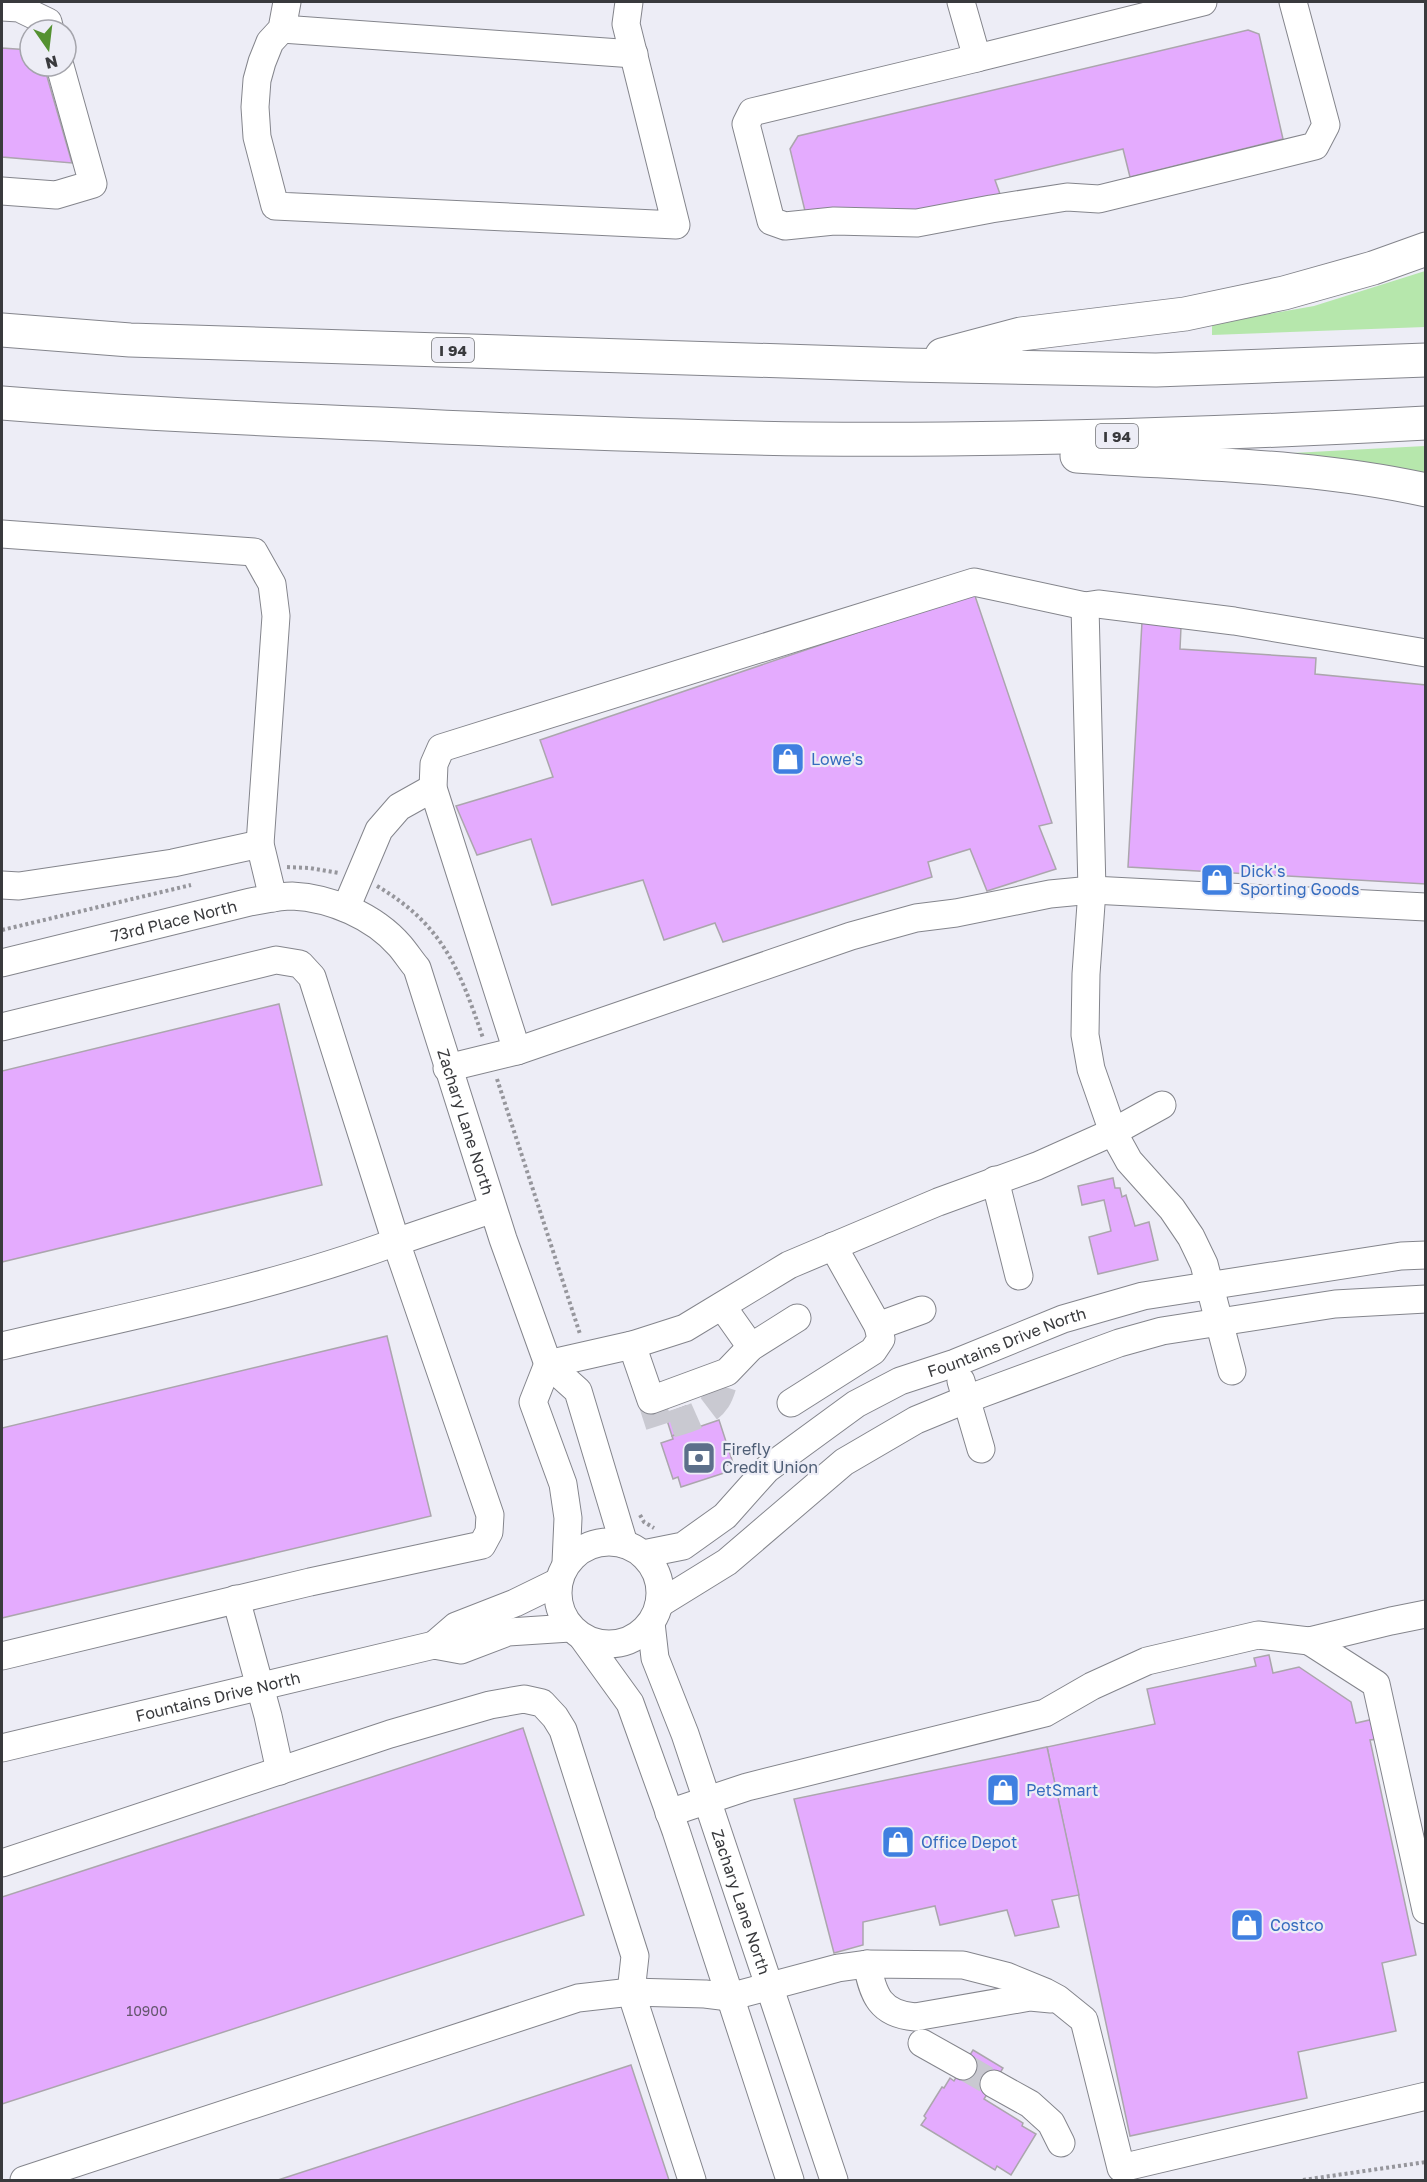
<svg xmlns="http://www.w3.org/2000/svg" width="1427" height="2182" viewBox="0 0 1427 2182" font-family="'Golos Text',sans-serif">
  <rect width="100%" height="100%" fill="#ededf6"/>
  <g fill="#b6e7ac">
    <polygon points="1425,271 1425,327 1212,335 1212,324 1314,306"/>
    <polygon points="1425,446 1425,484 1273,454"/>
  </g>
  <g fill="#e4abfe" stroke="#aba6ad" stroke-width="1.5">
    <polygon points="1248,30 1259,34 1283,139 1130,177 1123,149 995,180 1000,194 921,212 805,211 790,149 798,136"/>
    <polygon points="2,48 30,50 30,66 44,66 72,163 2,157"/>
    <polygon points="974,593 1052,823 1039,826 1056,869 987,891 970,849 928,862 932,877 723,942 715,923 664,940 643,880 552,905 531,839 477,855 456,806 553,777 540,740"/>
    <polygon points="1142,622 1181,627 1180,649 1316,658 1315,674 1426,685 1426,884 1128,867"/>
    <polygon points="279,1004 322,1185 2,1262 2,1071"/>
    <polygon points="1113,1178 1115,1188 1120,1188 1122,1197 1126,1195 1135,1226 1149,1222 1158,1260 1098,1274 1089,1237 1111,1231 1104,1200 1082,1205 1078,1186"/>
    <polygon points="387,1336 431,1516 2,1618 2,1428"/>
    <polygon points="686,1406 694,1429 672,1436 665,1414"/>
    <polygon points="719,1420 733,1463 722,1467 724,1473 681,1487 678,1477 673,1479 661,1443 673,1439 672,1436"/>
    <polygon points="1269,1655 1273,1673 1299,1667 1351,1702 1356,1723 1374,1719 1378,1739 1370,1740 1416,1955 1382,1963 1396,2031 1298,2052 1307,2098 1130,2136 1047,1747 1155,1724 1147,1689 1256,1666 1254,1658"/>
    <polygon points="523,1728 584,1915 2,2104 2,1897"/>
    <polygon points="1047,1747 1079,1895 1052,1900 1059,1927 1015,1936 1007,1910 940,1925 935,1906 863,1922 863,1945 834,1953 794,1799"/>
    <polygon points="973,2050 1003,2068 984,2099 1023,2123 1022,2126 1036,2134 1011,2175 997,2166 995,2170 921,2125 926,2118 924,2116 942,2087 944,2088 950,2078 954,2081"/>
    <polygon points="631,2065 669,2180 278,2180"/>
  </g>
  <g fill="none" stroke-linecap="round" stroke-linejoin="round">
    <g stroke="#c9c9d1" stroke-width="27" stroke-dasharray="27 14" stroke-linecap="butt">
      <path d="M651,1400L660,1428C679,1421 706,1417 717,1400C722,1392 724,1381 727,1372"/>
      <polyline points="963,2066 994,2084"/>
    </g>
    <defs>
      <g id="minor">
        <polyline points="287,2 282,29 270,42 262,62 257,80 255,107 257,137 275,206 676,225 626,24 629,2"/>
        <polyline points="961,2 977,58 1203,2"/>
        <polyline points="2,7 19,8 48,22 50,30"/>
        <polyline points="282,29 634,54"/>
        <polyline points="977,58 752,112 746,124 771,221 785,226 834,221 917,223 991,209 1067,197 1099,199 1315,146 1326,125 1293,2"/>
        <polyline points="2,191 56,195 93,184 60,66"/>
        <polyline points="2,534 254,552 272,584 276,616 260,844 273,898"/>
        <polyline points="1085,606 1092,890 1086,974 1085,1035 1091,1069 1113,1132 1129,1161 1172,1209 1191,1237 1204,1264 1232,1371"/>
        <polyline points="2,885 19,886 173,863 260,844"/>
        <polyline points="346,908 379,830 399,807 433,788"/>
        <path id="s1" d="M2,963L250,902C264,900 278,896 292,896C331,898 374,916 400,946C406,953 411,961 417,968L503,1239L548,1364L578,1391L624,1544"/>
        <path d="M2,1027L276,960L300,964L312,977L396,1242C268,1289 134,1315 2,1346"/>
        <polyline points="517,1051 433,788 434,764 441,748 974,582 1085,606 1098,604 1234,621 1426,653"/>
        <polyline points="447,1068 517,1051 851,936 916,918 956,913 1050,894 1092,890 1426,907"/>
        <polyline points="995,1180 1019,1276"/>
        <polyline points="722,1306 751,1347"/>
        <polyline points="878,1326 922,1310"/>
        <polyline points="632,1345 651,1400 727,1372 751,1347 797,1318"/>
        <polyline points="548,1364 632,1345 685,1328 789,1265 938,1202 1037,1166 1113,1132 1162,1105"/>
        <polyline points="548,1364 533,1402 563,1484 568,1518 566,1563"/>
        <polyline points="961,1381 981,1449"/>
        <polyline points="791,1403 873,1351 881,1339 878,1326 833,1246"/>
        <circle cx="609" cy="1593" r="51"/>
        <path id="s2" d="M643,1554L683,1546L725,1516L767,1469L856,1404L900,1381L955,1363L1063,1319L1143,1296L1401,1256L1426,1255"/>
        <polyline points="236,1599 268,1716 280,1771"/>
        <polyline points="659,1604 727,1562 844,1462 916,1420 967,1399 1119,1343 1162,1331 1335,1304 1426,1299"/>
        <path id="s3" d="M651,1623L655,1658L685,1734L834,2180"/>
        <polyline points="583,1638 630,1703 676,1831 790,2180"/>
        <polyline points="1309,1641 1376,1684 1426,1910"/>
        <polyline points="434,1645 456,1626 515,1603 558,1582"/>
        <polyline points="2,1656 310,1582 482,1545 489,1532 490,1515 396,1242 493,1209"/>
        <path id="s4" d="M2,1748L434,1645L461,1650L508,1632L570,1628"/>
        <polyline points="669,1813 747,1787 1045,1713 1092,1686 1147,1661 1258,1635 1309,1641 1391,1621 1426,1614"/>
        <polyline points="2,1863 390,1734 490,1705 524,1699 542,1703 555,1717 563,1730 635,1956 631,1992 692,2180"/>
        <path d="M867,1964C873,1995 880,2014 915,2017L1030,1997L1051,1999"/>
        <polyline points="922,2043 963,2066"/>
        <polyline points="994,2084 1030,2104 1051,2123 1061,2143"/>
        <polyline points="24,2180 578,1998 631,1992 705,1994 729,1997 838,1968 867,1964 963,1965 1006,1976 1045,1992 1058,1999 1084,2020 1121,2168 1426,2096"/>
      </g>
      <g id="highway">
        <polyline points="2,330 130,340 906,365 1156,370 1426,360"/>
        <polyline points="942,355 1021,334 1185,314 1284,293 1373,268 1426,249"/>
        <path d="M2,403C128,413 254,419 380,424C523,431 667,437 810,439C1015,441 1220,434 1426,423"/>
        <path d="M1077,456C1191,464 1314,465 1426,490"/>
      </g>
    </defs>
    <use href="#minor" stroke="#84858c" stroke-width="29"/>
    <use href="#highway" stroke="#84858c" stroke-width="35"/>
    <g stroke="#96969c" stroke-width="4" stroke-dasharray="3 3" stroke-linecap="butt">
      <polyline points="287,867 310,868 339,873"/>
      <path d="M377,886C443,925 459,968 483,1038"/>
      <polyline points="2,930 191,885"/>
      <polyline points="497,1079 580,1334"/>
      <polyline points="640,1515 644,1522 654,1528"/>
      <polyline points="1303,2180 1426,2162"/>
    </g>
    <use href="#minor" stroke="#fff" stroke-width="27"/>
    <use href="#highway" stroke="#fff" stroke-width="33"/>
  </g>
  <defs>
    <symbol id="shop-square" viewBox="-11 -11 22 22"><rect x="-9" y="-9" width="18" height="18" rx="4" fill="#3f7fe0" stroke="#ededf6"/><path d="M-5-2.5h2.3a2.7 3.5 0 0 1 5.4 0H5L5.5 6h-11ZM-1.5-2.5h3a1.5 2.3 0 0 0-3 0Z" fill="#fff"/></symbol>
    <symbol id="bank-square" viewBox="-11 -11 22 22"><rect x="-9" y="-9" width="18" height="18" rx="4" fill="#5c6f8a" stroke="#ededf6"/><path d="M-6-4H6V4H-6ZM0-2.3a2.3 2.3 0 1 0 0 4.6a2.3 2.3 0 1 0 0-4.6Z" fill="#fff"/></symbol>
  </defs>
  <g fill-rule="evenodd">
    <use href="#shop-square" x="769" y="740" width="38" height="38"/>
    <use href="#shop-square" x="1198" y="861" width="38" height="38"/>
    <use href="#bank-square" x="680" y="1439" width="38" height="38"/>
    <use href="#shop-square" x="984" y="1771" width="38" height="38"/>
    <use href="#shop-square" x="879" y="1823" width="38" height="38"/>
    <use href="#shop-square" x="1228" y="1906" width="38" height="38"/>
  </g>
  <g text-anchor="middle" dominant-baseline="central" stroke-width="4.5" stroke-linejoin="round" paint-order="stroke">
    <g font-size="14" fill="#64566d">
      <text x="147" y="2010">10900</text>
    </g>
    <g fill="#ededf6" stroke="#6f7074" stroke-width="1.5">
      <rect x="432" y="338" width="42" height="24" rx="4.5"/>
      <rect x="1096" y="424" width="42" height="24" rx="4.5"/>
    </g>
    <g font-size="15" font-weight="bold" fill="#393a3d">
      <text x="453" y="350">I 94</text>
      <text x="1117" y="436">I 94</text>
    </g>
    <g font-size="16" fill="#366cbe" stroke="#ededf6" text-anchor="start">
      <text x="811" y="759">Lowe's</text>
      <text x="1240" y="871">Dick's<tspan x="1240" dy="18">Sporting Goods</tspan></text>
      <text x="1026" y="1790">PetSmart</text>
      <text x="921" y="1842">Office Depot</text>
      <text x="1270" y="1925">Costco</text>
    </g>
    <g font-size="16" fill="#393a3d" stroke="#ededf6">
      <text stroke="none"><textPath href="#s1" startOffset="177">73rd Place North</textPath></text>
      <text stroke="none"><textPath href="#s1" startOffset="609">Zachary Lane North</textPath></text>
      <text stroke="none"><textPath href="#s2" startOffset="429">Fountains Drive North</textPath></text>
      <text stroke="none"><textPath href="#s4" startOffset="222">Fountains Drive North</textPath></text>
      <text stroke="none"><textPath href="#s3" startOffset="294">Zachary Lane North</textPath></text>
    </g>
    <g font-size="16" fill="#4e5e75" stroke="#ededf6" text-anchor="start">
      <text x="722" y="1449">Firefly<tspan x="722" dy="18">Credit Union</tspan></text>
    </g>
  </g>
  <rect width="1427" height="2182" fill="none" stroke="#393a3d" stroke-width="6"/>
  <g transform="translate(48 48) rotate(166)"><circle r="28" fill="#ededf6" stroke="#a5a5ac" stroke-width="1.5"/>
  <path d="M0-4.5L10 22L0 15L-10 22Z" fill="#549131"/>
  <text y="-9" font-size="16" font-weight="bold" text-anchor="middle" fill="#393a3d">N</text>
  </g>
</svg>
